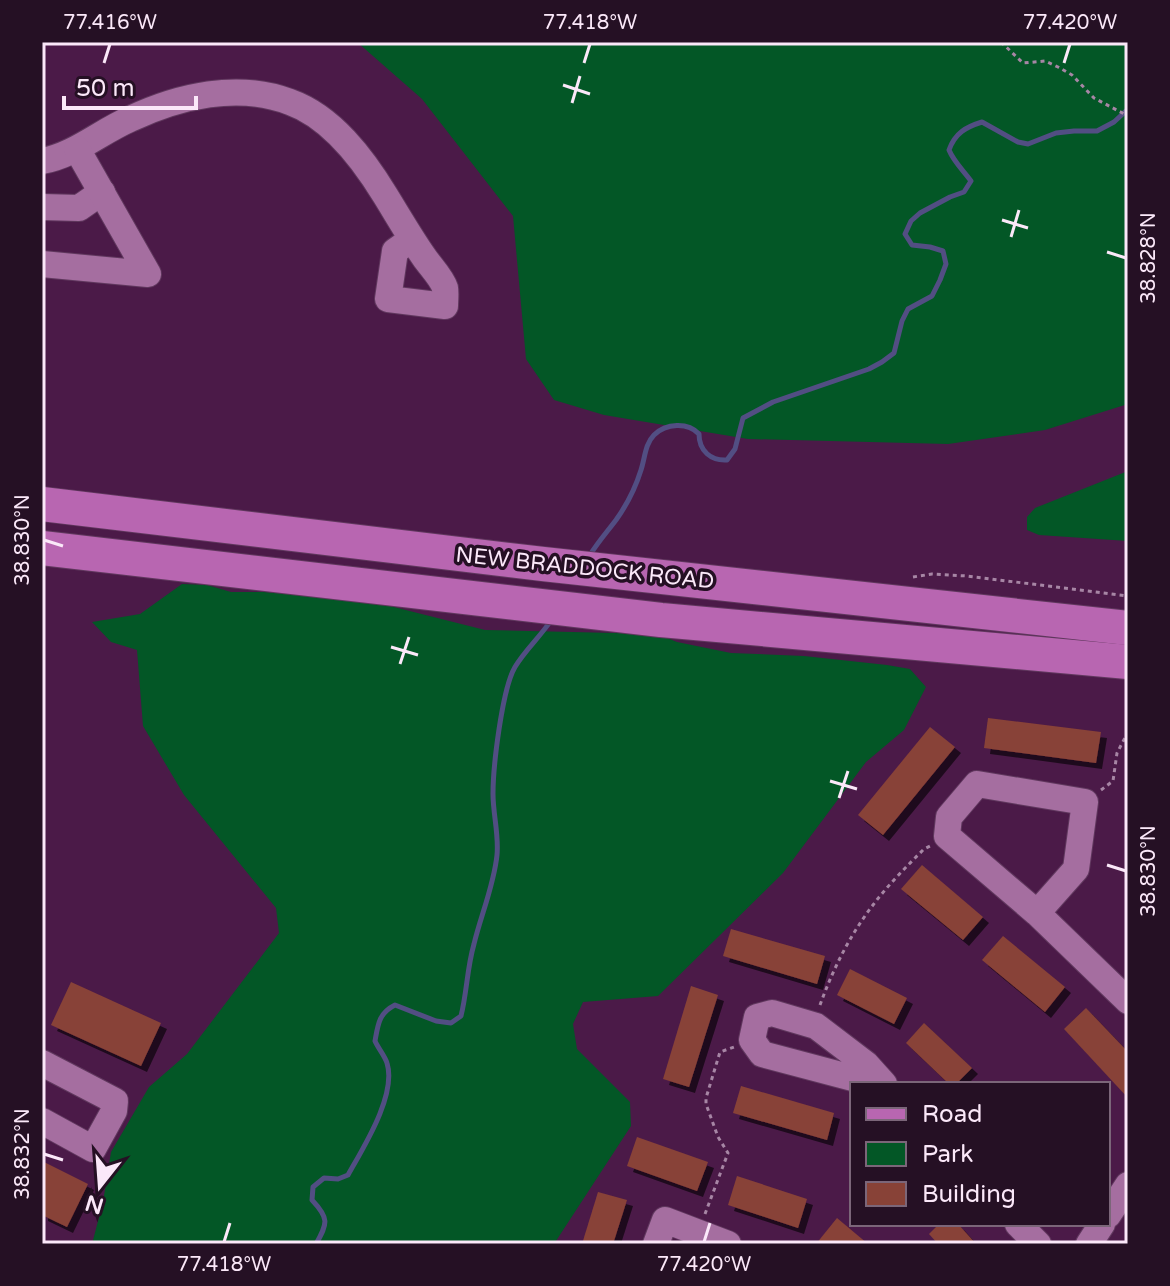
<svg xmlns="http://www.w3.org/2000/svg" width="1170" height="1286" viewBox="0 0 1170 1286" font-family="'Varela Round',sans-serif">
  <defs>
    <filter id="shadow"><feDropShadow dx="6" dy="6" stdDeviation="0" flood-color="#0009"/></filter>
  </defs>
  <rect width="100%" height="100%" fill="#4b1a48"/>
  <g fill="#035726">
    <polygon points="357,42 1128,42 1128,404 1045,430 948,444 748,439 604,415 554,400 526,359 513,216 422,99"/>
    <polygon points="1128,471 1128,541 1039,535 1027,530 1027,517 1035,508"/>
    <polygon points="182,584 207,585 231,592 263,592 366,600 485,630 657,634 677,642 731,653 804,656 887,665 910,669 926,687 904,730 866,762 783,873 658,996 583,1002 573,1024 577,1049 630,1102 631,1126 554,1244 92,1244 103,1202 111,1152 149,1087 187,1054 279,933 276,908 184,795 143,726 137,650 111,642 92,622 140,614"/>
  </g>
  <g fill="none" stroke-linecap="round" stroke-linejoin="round">
    <g stroke="#524e83" stroke-width="5">
      <path d="M590,555C598,542 607,532 616,520C626,506 636,486 641,470C645,458 645,444 654,435C666,423 688,422 699,434C699,451 711,461 727,460L735,449L743,418L773,402L869,369L882,362L894,353L902,321L908,309L932,296L940,280L946,264L943,251L930,247L912,245L905,234L911,221L920,213L950,197L964,192L971,181C963,170 954,162 949,150C955,133 966,127 982,122L1018,142L1028,144L1056,133L1074,131H1097L1114,122L1128,109"/>
      <path d="M316,1244C328,1223 329,1218 312,1200L313,1187L324,1178L338,1179L348,1175C363,1148 397,1095 387,1063C385,1056 378,1048 375,1041C378,1024 379,1013 395,1005L436,1021L451,1023L461,1016C467,992 467,968 474,944C481,915 494,885 497,855C499,835 493,814 493,794C493,767 502,689 515,667C525,650 541,636 552,619"/>
    </g>
  </g>
  <g fill="#884237" filter="url(#shadow)">
    <polygon points="988,718 1101,732 1096,763 984,748"/>
    <polygon points="930,727 955,747 883,835 858,815"/>
    <polygon points="922,865 983,917 963,940 901,889"/>
    <polygon points="731,929 825,956 817,984 723,956"/>
    <polygon points="1003,936 1065,987 1045,1012 982,960"/>
    <polygon points="850,969 907,998 894,1024 837,995"/>
    <polygon points="71,982 161,1023 141,1066 51,1025"/>
    <polygon points="691,986 718,995 689,1087 663,1079"/>
    <polygon points="1086,1008 1128,1052 1128,1098 1064,1029"/>
    <polygon points="924,1023 972,1068 956,1084 949,1084 906,1043"/>
    <polygon points="741,1086 834,1113 827,1140 733,1113"/>
    <polygon points="637,1137 708,1162 697,1191 627,1166"/>
    <polygon points="42,1161 88,1184 67,1227 42,1215"/>
    <polygon points="737,1176 807,1199 798,1228 728,1205"/>
    <polygon points="598,1192 627,1200 613,1244 582,1244"/>
    <polygon points="837,1218 868,1244 816,1244"/>
    <polygon points="939,1224 958,1224 976,1244 938,1244 929,1234"/>
  </g>
  <g fill="none" stroke-linecap="round" stroke-linejoin="round">
    <defs>
      <g id="minor">
        <path d="M42,161C75,155 100,132 130,119C179,96 238,82 290,102C332,117 363,159 385,195C398,216 410,237 424,257C430,266 442,278 445,288C446,293 445,301 445,306L388,299L395,251L412,239"/>
        <polyline points="42,207 79,208 102,192"/>
        <polyline points="42,264 148,274 77,149"/>
        <polyline points="1037,913 1076,869 1085,802 977,784 949,817 947,836 1037,913 1128,1001"/>
        <polyline points="42,1063 115,1101 114,1111 93,1149 42,1121"/>
        <polyline points="875,1084 762,1054 752,1040 757,1017 772,1013 816,1026 866,1064 884,1084"/>
        <polyline points="1108,1215 1128,1185"/>
        <polyline points="1018,1224 1038,1244"/>
        <polyline points="656,1244 665,1220 728,1244"/>
        <polyline points="1089,1244 1102,1224"/>
      </g>
      <g id="major">
        <polyline points="42,504 543,564 1128,628"/>
        <polyline points="42,548 661,620 1128,662"/>
      </g>
    </defs>
    <use href="#minor" stroke="#60385e" stroke-width="28"/>
    <use href="#major" stroke="#60385e" stroke-width="36"/>
    <g stroke="#a786a5" stroke-width="3" stroke-dasharray="4 4" stroke-linecap="butt">
      <polyline points="1001,42 1023,63 1045,61 1058,67 1072,75 1094,98 1128,116"/>
      <polyline points="913,577 932,574 967,576 1128,596"/>
      <polyline points="1101,790 1113,781 1117,753 1128,732"/>
      <path d="M820,1005C833,969 850,935 873,905C888,885 906,867 924,849L930,846"/>
      <polyline points="705,1214 728,1153 718,1137 706,1104 706,1098 720,1052 734,1047"/>
    </g>
    <use href="#minor" stroke="#a56ea0" stroke-width="26"/>
    <use href="#major" stroke="#b866b1" stroke-width="34"/>
  </g>
  <path fill="none" stroke="#fbe8f9" stroke-width="3" d="M104,63L110,44M584,63L590,44M1064,63L1070,44M563,85L590,94M572,103L580,76M1002,220L1028,228M1011,237L1019,210M1107,252L1126,258M44,540L63,546M391,647L418,655M400,664L409,637M830,781L857,789M839,798L848,771M1107,865L1126,871M44,1154L63,1160M224,1242L230,1223M704,1242L710,1223"/>
  <g text-anchor="middle" dominant-baseline="central" stroke-width="7" stroke-linejoin="round" paint-order="stroke">
    <g font-size="22" fill="#fbe8f9" stroke="#251024">
      <text transform="translate(585 568) rotate(6)">NEW BRADDOCK ROAD</text>
    </g>
  </g>
  <rect width="1170" height="1286" fill="none" stroke="#251024" stroke-width="88"/>
  <rect x="850" y="1082" width="260" height="144" fill="#251024" stroke="#7b6679" stroke-width="2"/>
  <rect x="866" y="1108" width="40" height="12" fill="#b866b1" stroke="#7b6679" stroke-width="2"/>
  <text x="922" y="1122" font-size="24" fill="#fbe8f9">Road</text>
  <rect x="866" y="1142" width="40" height="24" fill="#035726" stroke="#7b6679" stroke-width="2"/>
  <text x="922" y="1162" font-size="24" fill="#fbe8f9">Park</text>
  <rect x="866" y="1182" width="40" height="24" fill="#884237" stroke="#7b6679" stroke-width="2"/>
  <text x="922" y="1202" font-size="24" fill="#fbe8f9">Building</text>
  <g transform="translate(100 1186) rotate(197)" stroke="#251024" stroke-width="6" paint-order="stroke">
  <path d="M0-6L14 30L0 20L-14 30Z" fill="#fbe8f9"/>
  <text y="-12" font-size="22" font-weight="bold" text-anchor="middle" fill="#fbe8f9">N</text>
  </g>
  <path d="M64 96v12h132v-12" fill="none" stroke="#fbe8f9" stroke-width="4"/>
  <text x="76" y="96" font-size="24" fill="#fbe8f9" stroke="#251024" stroke-width="6" paint-order="stroke">50 m</text>
  <rect x="44" y="44" width="1082" height="1198" fill="none" stroke="#fbe8f9" stroke-width="3"/>
  <g font-size="20" text-anchor="middle" fill="#fbe8f9">
    <text x="110" y="29">77.416°W</text>
    <text x="590" y="29">77.418°W</text>
    <text x="1070" y="29">77.420°W</text>
    <text transform="translate(1148 258) rotate(-90)" y="7">38.828°N</text>
    <text transform="translate(22 540) rotate(-90)" y="7">38.830°N</text>
    <text transform="translate(1148 871) rotate(-90)" y="7">38.830°N</text>
    <text transform="translate(22 1154) rotate(-90)" y="7">38.832°N</text>
    <text x="224" y="1271">77.418°W</text>
    <text x="704" y="1271">77.420°W</text>
  </g>
</svg>
